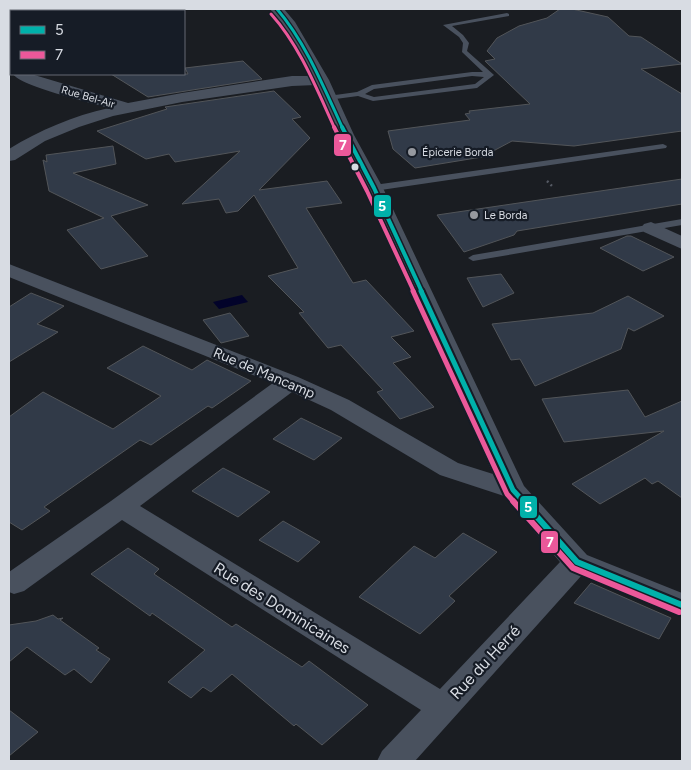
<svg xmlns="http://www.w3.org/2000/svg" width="691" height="770" viewBox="0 0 691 770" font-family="Figtree,sans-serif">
  <rect width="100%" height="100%" fill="#1a1d22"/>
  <polygon fill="#02032a" points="242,295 248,302 219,309 213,302"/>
  <g fill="#313a48" stroke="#525559">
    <polygon points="560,9 572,9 608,17 629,36 641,37 682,64 641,69 682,94 682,131 574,146 512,141 482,157 415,168 393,149 388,131 470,120 465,114 470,113 469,111 530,104 485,61 495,59 487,51 497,38 519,26 547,18"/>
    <polygon points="243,61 262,79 148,97 111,74 188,74 185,68"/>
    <polygon points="274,91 301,117 292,119 310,138 259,190 327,181 342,203 306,208 353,283 366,280 414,331 391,337 411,357 393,363 434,407 400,419 377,392 383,390 341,345 328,348 299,313 304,312 268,276 298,268 254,195 238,211 226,213 219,199 182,204 240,151 175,162 169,154 146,159 97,131 167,109 165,107"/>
    <polygon points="113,146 116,164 73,173 148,205 111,216 148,256 101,269 67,230 104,218 49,191 43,160 47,162 46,155"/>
    <polygon points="682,179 682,204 517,231 514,235 464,252 437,215"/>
    <polygon points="627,236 631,236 674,257 643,271 600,248"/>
    <polygon points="501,274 514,293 483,307 467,278"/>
    <polygon points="31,293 64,306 37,324 58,332 9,362 9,307"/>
    <polygon points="628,296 664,316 634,331 628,328 621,349 535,386 520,359 511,360 492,324 593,313"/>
    <polygon points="230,313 249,336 221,343 203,320"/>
    <polygon points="143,346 192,370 207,360 251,381 212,408 208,406 151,445 140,440 44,507 50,511 22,530 9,522 9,417 43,392 113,429 161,396 107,368"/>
    <polygon points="628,390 645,417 682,401 682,498 658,481 652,484 645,478 600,504 572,484 664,431 564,442 542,399"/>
    <polygon points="301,418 342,438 314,460 273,439"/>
    <polygon points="223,468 270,492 238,517 192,491"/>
    <polygon points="283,521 320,542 298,562 259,540"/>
    <polygon points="463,533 497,552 449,596 455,601 420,634 359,597 414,546 435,558"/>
    <polygon points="128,548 159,569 154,574 232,627 236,624 302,667 309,661 368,705 322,745 296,724 294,726 232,674 211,692 203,687 191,698 168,682 205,650 152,613 150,616 91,574"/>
    <polygon points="591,583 671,618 659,639 574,603"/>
    <polygon points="53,615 58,619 63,618 60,620 99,648 96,650 110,659 91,683 74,669 65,675 27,647 9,662 9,625 36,621"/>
    <polygon points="9,710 38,732 9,756"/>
  </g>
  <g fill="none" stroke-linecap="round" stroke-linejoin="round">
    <polyline stroke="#545963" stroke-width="2.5" stroke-dasharray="2 3" stroke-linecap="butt" points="547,181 553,187"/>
    <g fill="#49515e" fill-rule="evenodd">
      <path d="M507,13L509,14V16L452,26L463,35L469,43L467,51L494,75L477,88L373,101L358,96L328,100L324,98L328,96L357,92L372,85L472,72H483L462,52L463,43L459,37L443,25ZM472,76L484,77L475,84L374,97L365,94L374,89Z"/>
      <polygon points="663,144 667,146 666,148 374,191 370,188 374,185"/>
      <polygon points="682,219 682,225 473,261 468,258 473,255"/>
    </g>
    <g fill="#49515e" fill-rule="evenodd">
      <path d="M270,9H284L295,22L329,80L354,135L383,188L524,486L587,555L682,593V616L582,575L415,761H377L382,751L421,710L122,520L24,591L14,594L9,592V572L111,501L273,383L9,277V264L298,377L349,400L458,463L493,474L365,188L338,135L316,85L292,86L182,102L113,116L79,127L45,141L15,160L9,161V149C40,130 73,116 109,108C92,103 20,86 13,74H31L128,103L182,93L292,76H311L282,23ZM292,392L331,410L440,475L504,496L560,562L440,689L140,506Z"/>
      <rect x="9" y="45" width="2" height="15"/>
      <polygon points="651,222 682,236 682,249 644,232 641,228 644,224"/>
    </g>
    <defs>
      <path id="bus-1-far3" d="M277,9C306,43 324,88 343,129"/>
      <polyline id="bus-1-far2" points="342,127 374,188 422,292"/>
      <polyline id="bus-1-far1" points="421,291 513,490 524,502"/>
      <polyline id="bus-1" points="523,501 577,562 682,605"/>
      <path id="bus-2-far3" d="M271,14C300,46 317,90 335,129"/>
      <polyline id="bus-2-far2" points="334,127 367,191 414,292"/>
      <polyline id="bus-2-far1" points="413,291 507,494 514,502"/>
      <polyline id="bus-2" points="513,501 573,568 679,612"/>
    </defs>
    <use href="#bus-1-far3" stroke="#161c26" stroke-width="5.5"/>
    <use href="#bus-1-far2" stroke="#161c26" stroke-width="7"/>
    <use href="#bus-1-far1" stroke="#161c26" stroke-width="9"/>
    <use href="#bus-1" stroke="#161c26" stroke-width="10"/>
    <use href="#bus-2-far3" stroke="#161c26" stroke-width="5.5"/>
    <use href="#bus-2-far2" stroke="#161c26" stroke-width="7"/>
    <use href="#bus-2-far1" stroke="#161c26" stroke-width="9"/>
    <use href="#bus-2" stroke="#161c26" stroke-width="10"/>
    <use href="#bus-1-far3" stroke="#00b1aa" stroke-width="3"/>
    <use href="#bus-1-far2" stroke="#00b1aa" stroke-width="4"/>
    <use href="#bus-1-far1" stroke="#00b1aa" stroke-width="5"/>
    <use href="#bus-1" stroke="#00b1aa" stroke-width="6"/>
    <use href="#bus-2-far3" stroke="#eb589a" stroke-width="3"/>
    <use href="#bus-2-far2" stroke="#eb589a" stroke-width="4"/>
    <use href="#bus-2-far1" stroke="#eb589a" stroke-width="5"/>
    <use href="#bus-2" stroke="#eb589a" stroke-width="6"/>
  </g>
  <g fill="#96999f" stroke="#161c26" stroke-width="2">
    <circle cx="412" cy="152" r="5"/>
    <circle cx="474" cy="215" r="5"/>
  </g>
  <circle fill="#d8dce3" stroke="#161c26" stroke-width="2" cx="355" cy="167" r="4.5"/>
  <g text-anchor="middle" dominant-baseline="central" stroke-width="4.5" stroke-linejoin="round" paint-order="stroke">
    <g font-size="11" fill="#d8dce3" stroke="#161c26">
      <text transform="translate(88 97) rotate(16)">Rue Bel-Air</text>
    </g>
    <g font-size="11" fill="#d8dce3" stroke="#161c26" text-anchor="start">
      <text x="422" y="152">Épicerie Borda</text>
      <text x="484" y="215">Le Borda</text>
    </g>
    <g font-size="14" fill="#d8dce3" stroke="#161c26">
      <text transform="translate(264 373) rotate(23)">Rue de Mancamp</text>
    </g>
    <g font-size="16" fill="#d8dce3" stroke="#161c26">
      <text transform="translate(282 608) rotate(32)">Rue des Dominicaines</text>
      <text transform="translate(485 662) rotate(-47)">Rue du Herré</text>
    </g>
  </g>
  <g stroke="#161c26" stroke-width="2">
    <rect x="333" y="133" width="19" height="24" rx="5" fill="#eb589a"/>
    <rect x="373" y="194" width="19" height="24" rx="5" fill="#00b1aa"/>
    <rect x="519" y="495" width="19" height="24" rx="5" fill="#00b1aa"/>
    <rect x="540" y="530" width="19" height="24" rx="5" fill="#eb589a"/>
  </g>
  <g font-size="14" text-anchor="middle" font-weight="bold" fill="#fff">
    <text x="343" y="150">7</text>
    <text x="382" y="211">5</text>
    <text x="528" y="512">5</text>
    <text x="550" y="547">7</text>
  </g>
  <rect width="691" height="770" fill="none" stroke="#d8dce3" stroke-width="20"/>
  <rect x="10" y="10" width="175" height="65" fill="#161c26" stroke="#646972"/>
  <rect x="20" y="26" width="25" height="8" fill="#00b1aa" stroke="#646972"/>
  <text x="55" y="35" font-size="15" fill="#d8dce3">5</text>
  <rect x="20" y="51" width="25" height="8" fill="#eb589a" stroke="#646972"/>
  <text x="55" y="60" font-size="15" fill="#d8dce3">7</text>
</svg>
